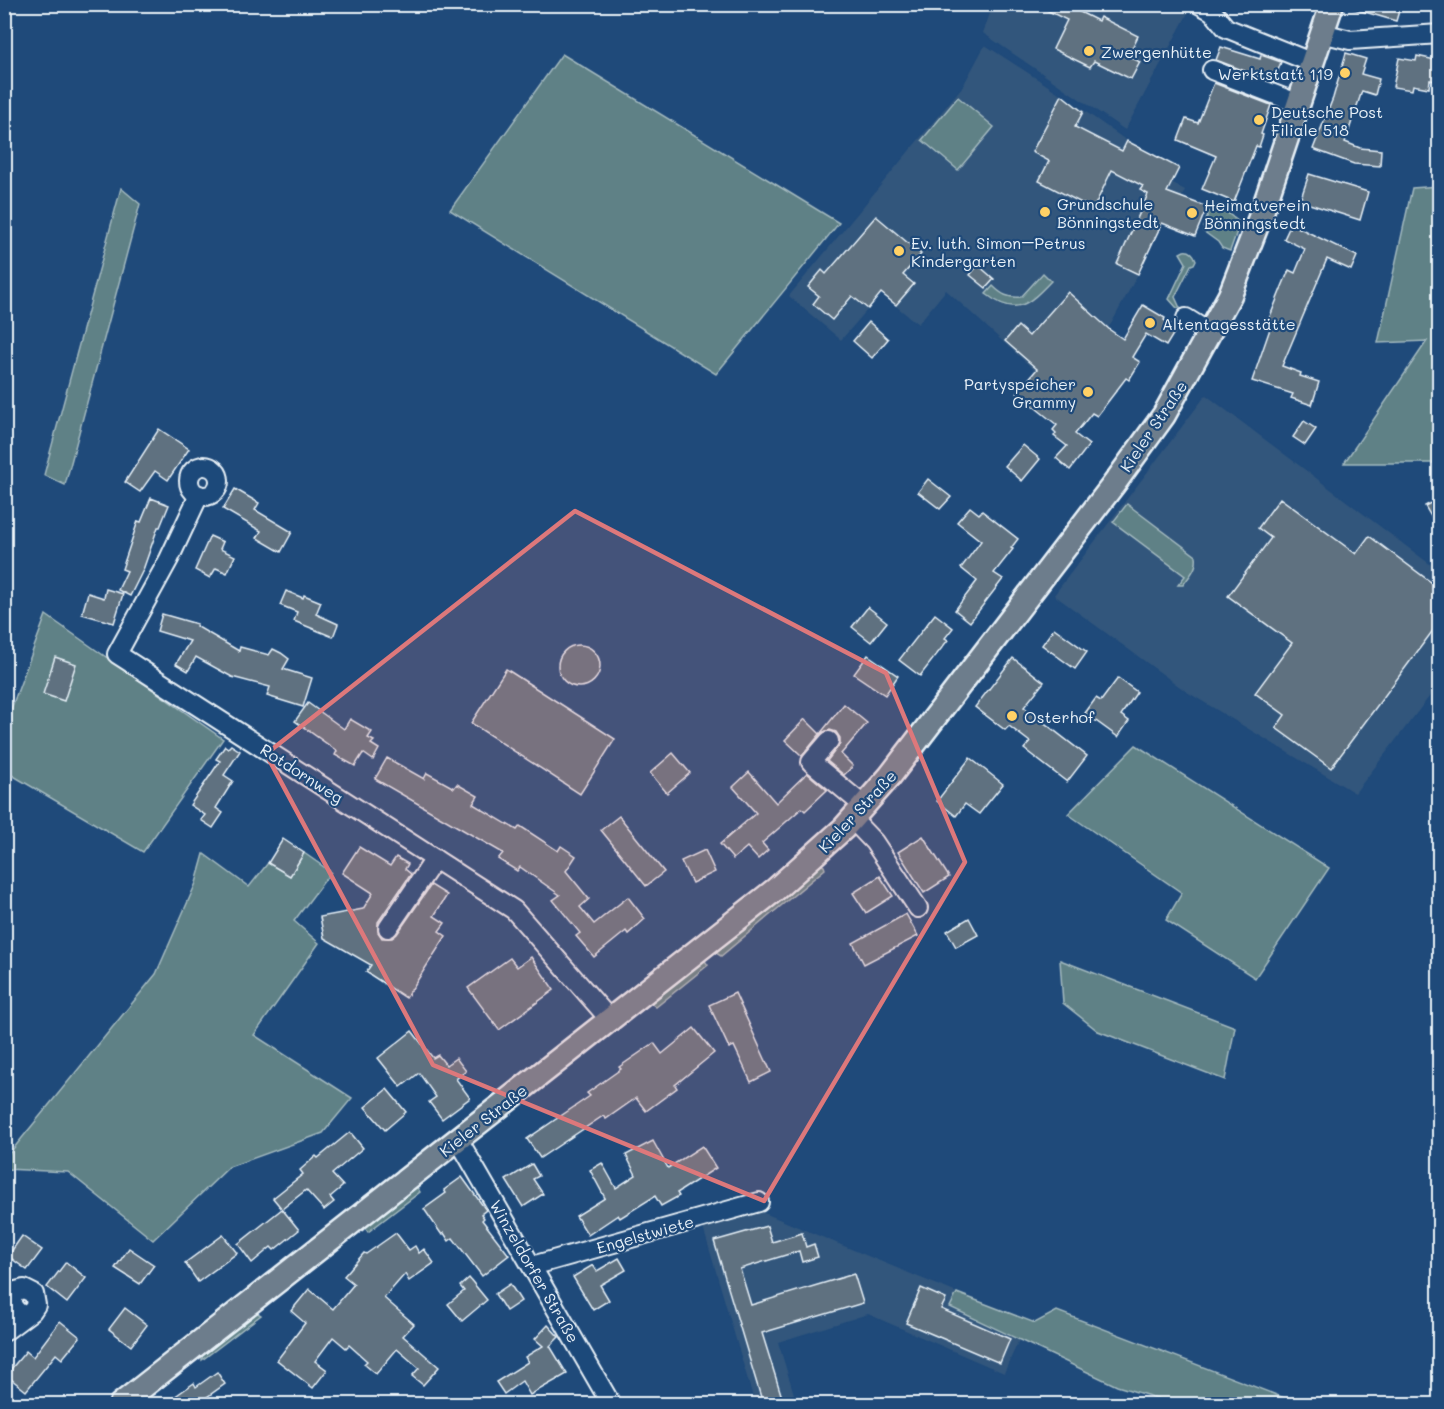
<svg xmlns="http://www.w3.org/2000/svg" width="1444" height="1409" viewBox="0 0 1444 1409" font-family="Mali,sans-serif">
  <rect width="100%" height="100%" fill="#1f4a7a"/>
  <filter id="ink" filterUnits="userSpaceOnUse"><feTurbulence type="fractalNoise" baseFrequency=".0167" numOctaves="2"/><feDisplacementMap in="SourceGraphic" scale="12" xChannelSelector="R" yChannelSelector="G"/><feConvolveMatrix kernelMatrix="1 2 1 2 8 2 1 2 1" color-interpolation-filters="sRGB"/></filter>
  <g filter="url(#ink)">
    <g fill="#32567c">
      <polygon points="1168,4 1188,13 1125,130 983,33 993,5"/>
      <polygon points="985,45 1062,95 1127,141 1179,168 1171,183 1185,190 1173,216 1145,202 1118,264 1138,274 1111,324 1053,387 946,290 918,324 881,294 841,340 789,296 963,86"/>
      <polygon points="1206,395 1439,571 1439,684 1355,793 1187,692 1054,595"/>
      <polygon points="752,1208 957,1293 951,1307 1019,1340 1004,1373 868,1314 778,1342 797,1404 755,1404 702,1224"/>
    </g>
    <g fill="#5e8186" stroke="#a3b9bf" stroke-width="1.5">
      <polygon points="562,54 839,223 716,374 450,210"/>
      <polygon points="958,97 994,127 958,170 922,140"/>
      <polygon points="1439,186 1439,463 1344,463 1427,341 1378,343 1412,188"/>
      <polygon points="121,188 140,204 65,485 44,475"/>
      <polygon points="1210,207 1225,211 1240,223 1230,251 1222,248 1218,242 1203,231"/>
      <path d="M1184,251C1191,250 1194,254 1196,260L1194,264L1191,265L1175,297L1180,308H1177L1169,299L1186,263L1180,253Z"/>
      <path d="M1043,273L1051,281C1028,305 1016,317 986,294L993,286C1002,295 1008,298 1021,297Z"/>
      <path d="M1127,504L1196,556C1198,568 1190,575 1183,585H1178L1185,576L1113,522Z"/>
      <polygon points="46,615 223,739 143,852 5,771 4,728"/>
      <polygon points="1136,745 1329,868 1255,978 1166,920 1182,893 1068,814"/>
      <polygon points="304,853 331,872 294,921 319,943 254,1035 352,1098 323,1133 229,1167 153,1240 68,1172 5,1169 4,1160 156,974 196,883 204,854 249,887 268,863 290,876"/>
      <polygon points="820,864 824,866 825,869 721,956 716,953 715,949"/>
      <polygon points="703,958 708,965 656,1007 652,1004 651,1000"/>
      <polygon points="1060,960 1235,1027 1225,1080 1098,1031 1063,1003"/>
      <polygon points="415,1184 420,1192 368,1232 363,1225"/>
      <polygon points="957,1293 1035,1323 1057,1311 1300,1404 1176,1404 1117,1386 950,1307"/>
      <polygon points="254,1311 261,1315 202,1360 202,1353"/>
    </g>
    <g fill="#5e7180" stroke="#e8f1f8" stroke-width="1.5">
      <polygon points="1034,4 1064,4 1098,21 1100,17 1138,36 1128,56 1140,62 1131,79 1094,61 1090,67 1053,49 1067,20"/>
      <polygon points="1351,4 1401,4 1396,21 1351,8"/>
      <polygon points="1221,47 1260,59 1261,55 1281,62 1274,82 1216,60"/>
      <polygon points="1346,53 1366,59 1361,74 1379,79 1375,95 1362,91 1345,142 1360,148 1381,150 1380,166 1354,164 1313,149 1333,98"/>
      <polygon points="1417,56 1440,61 1440,82 1430,80 1429,88 1413,85 1412,90 1393,87 1399,58 1416,61"/>
      <polygon points="1214,83 1271,105 1261,134 1263,135 1259,147 1256,146 1234,202 1202,189 1216,156 1178,140 1186,119 1198,123"/>
      <polygon points="1062,95 1083,112 1075,127 1122,151 1127,141 1179,168 1167,192 1207,207 1195,236 1162,223 1138,274 1117,264 1148,194 1140,190 1143,186 1112,170 1093,209 1039,181 1049,161 1032,152"/>
      <polygon points="1309,174 1368,192 1360,220 1300,201"/>
      <polygon points="876,216 921,254 903,275 914,284 896,305 881,293 868,309 852,296 832,320 813,304 819,296 808,287 822,270 826,274"/>
      <polygon points="1291,224 1357,256 1351,270 1327,259 1282,366 1301,373 1300,376 1319,382 1312,405 1291,398 1293,394 1252,381 1271,326 1267,324 1281,289 1289,270 1295,273 1305,249 1284,239"/>
      <polygon points="978,265 994,279 986,288 970,275"/>
      <polygon points="1068,292 1110,330 1123,339 1143,305 1165,318 1164,320 1177,328 1166,346 1146,334 1132,357 1140,362 1129,380 1126,378 1097,416 1092,413 1075,434 1089,445 1070,470 1056,458 1067,446 1054,436 1056,433 1053,430 1057,425 1017,393 1037,369 1005,341 1018,326 1029,336"/>
      <polygon points="869,322 888,339 872,358 853,341"/>
      <polygon points="1304,421 1316,429 1305,445 1293,437"/>
      <polygon points="159,429 189,449 168,480 155,471 140,492 125,482"/>
      <polygon points="1023,445 1040,459 1022,481 1005,466"/>
      <polygon points="928,479 951,497 940,509 918,492"/>
      <polygon points="235,489 259,503 255,510 292,532 281,552 257,538 261,531 223,509"/>
      <polygon points="151,498 169,505 160,527 158,527 143,570 130,596 118,590 127,571 122,569 138,521 141,522"/>
      <polygon points="1280,498 1356,554 1369,536 1440,589 1440,621 1331,768 1276,728 1285,715 1255,693 1292,643 1228,596 1271,538 1258,528"/>
      <polygon points="1440,498 1440,532 1425,506"/>
      <polygon points="970,507 979,514 982,511 1018,539 1011,548 1013,549 994,573 1003,579 970,622 955,610 977,581 961,568 981,541 957,522"/>
      <polygon points="210,536 223,542 220,549 235,556 227,573 216,568 210,578 195,570"/>
      <polygon points="106,589 123,594 114,623 82,614 88,593 104,598"/>
      <polygon points="286,591 303,598 304,595 321,602 316,614 338,624 333,637 294,621 297,612 280,605"/>
      <polygon points="868,607 887,622 871,642 852,627"/>
      <polygon points="162,614 197,624 196,626 239,651 240,647 269,655 273,649 281,653 289,659 283,669 312,678 303,707 267,696 270,687 232,677 196,657 188,671 176,664 190,641 157,631"/>
      <polygon points="935,614 953,628 945,638 948,640 920,676 899,660"/>
      <polygon points="1054,628 1087,652 1075,669 1042,645"/>
      <circle cx="579" cy="666" r="21"/>
      <polygon points="868,655 898,676 885,695 854,674"/>
      <polygon points="55,657 76,664 64,701 43,694"/>
      <polygon points="1013,658 1044,682 1024,707 1087,756 1067,782 1024,749 1030,742 1009,726 1005,730 975,707"/>
      <polygon points="506,669 615,739 580,794 471,723"/>
      <polygon points="1118,678 1137,692 1121,715 1129,721 1118,737 1085,713 1096,698 1101,701"/>
      <polygon points="308,703 344,729 350,719 372,732 368,738 374,741 371,744 379,749 373,760 363,753 355,766 335,755 337,751 295,721"/>
      <polygon points="844,704 867,723 841,754 853,766 844,775 827,761 840,744 840,738 836,732 830,730 821,733 802,756 785,740 805,719 820,734"/>
      <polygon points="231,745 240,751 224,775 233,781 216,808 223,813 213,828 201,820 205,815 190,805 220,761 216,759 225,746 228,748"/>
      <polygon points="673,753 690,773 667,793 650,773"/>
      <polygon points="387,758 424,779 427,773 454,788 457,784 478,796 473,804 517,830 520,826 558,851 561,846 576,856 566,871 589,899 580,907 594,924 628,897 645,919 628,934 626,931 594,957 576,936 580,933 553,900 560,895 520,867 517,871 498,859 503,853 375,779"/>
      <polygon points="970,758 1003,784 979,814 965,804 956,816 937,801"/>
      <polygon points="749,772 776,803 807,773 827,790 805,811 802,808 762,843 768,850 758,859 747,847 733,859 720,844 756,813 733,787"/>
      <polygon points="619,816 664,872 646,886 601,830"/>
      <polygon points="923,836 949,877 924,893 898,852"/>
      <polygon points="283,839 304,853 290,876 268,863"/>
      <polygon points="359,847 390,866 396,857 408,864 405,869 411,874 378,922 378,932 382,938 392,938 397,934 431,885 447,895 434,916 445,923 439,931 446,936 406,998 366,972 371,965 324,938 320,917 363,909 373,893 342,873"/>
      <polygon points="705,850 715,872 692,883 681,861"/>
      <polygon points="880,876 893,896 866,913 853,893"/>
      <polygon points="906,914 918,936 864,964 853,943"/>
      <polygon points="969,918 978,935 956,947 947,931"/>
      <polygon points="531,957 554,990 499,1030 468,988 510,958 517,967"/>
      <polygon points="735,993 771,1072 751,1082 734,1046 729,1048 709,1005"/>
      <polygon points="694,1028 714,1053 675,1085 677,1088 646,1111 636,1098 606,1119 603,1116 540,1158 527,1139 590,1096 587,1093 621,1069 619,1067 654,1043 662,1054"/>
      <polygon points="412,1031 433,1058 438,1055 446,1065 456,1058 466,1071 456,1079 470,1098 442,1119 429,1102 436,1097 419,1073 401,1087 378,1058"/>
      <polygon points="387,1089 406,1112 385,1130 365,1107"/>
      <polygon points="350,1132 363,1148 332,1174 343,1186 330,1197 334,1202 324,1210 306,1190 282,1209 273,1198 303,1174 300,1170 316,1156 318,1158"/>
      <polygon points="653,1141 668,1168 702,1146 716,1168 677,1193 679,1196 661,1206 655,1196 620,1218 618,1215 588,1235 576,1216 605,1198 590,1170 602,1163 616,1188 636,1175 626,1155"/>
      <polygon points="532,1164 539,1176 533,1179 543,1194 523,1207 506,1180"/>
      <polygon points="462,1177 486,1210 481,1214 484,1218 482,1220 509,1255 482,1276 453,1238 449,1241 444,1233 442,1235 424,1209 446,1193 444,1190"/>
      <polygon points="282,1209 299,1230 274,1250 271,1247 252,1263 238,1244"/>
      <polygon points="767,1226 772,1242 802,1233 806,1247 814,1244 818,1257 802,1262 799,1251 740,1269 751,1305 854,1274 863,1303 762,1333 784,1404 763,1404 714,1241"/>
      <polygon points="396,1233 409,1250 415,1246 419,1253 424,1249 434,1263 409,1281 405,1274 384,1298 414,1324 403,1336 439,1367 423,1385 412,1376 419,1368 397,1349 376,1374 364,1364 367,1361 349,1345 346,1348 333,1337 315,1361 327,1370 313,1388 277,1360 305,1323 291,1311 309,1289 333,1309 354,1284 344,1276 364,1253 366,1254"/>
      <polygon points="223,1235 237,1253 198,1282 185,1263"/>
      <polygon points="22,1236 42,1250 27,1270 8,1256"/>
      <polygon points="129,1248 154,1265 140,1284 115,1268"/>
      <polygon points="619,1258 626,1270 600,1285 609,1300 593,1310 573,1277 593,1265 597,1271"/>
      <polygon points="66,1262 86,1278 67,1303 47,1287"/>
      <polygon points="469,1278 487,1300 462,1321 448,1304 464,1291 460,1286"/>
      <polygon points="510,1284 521,1301 506,1311 495,1294"/>
      <polygon points="921,1288 946,1299 941,1309 1010,1339 1000,1363 906,1323"/>
      <polygon points="125,1308 147,1325 131,1346 109,1329"/>
      <polygon points="60,1321 80,1337 62,1359 56,1354 26,1391 6,1375 26,1351 33,1357"/>
      <polygon points="548,1325 559,1337 550,1346 567,1374 530,1395 522,1381 504,1394 496,1382 528,1362 525,1357 543,1346 535,1339"/>
      <polygon points="217,1372 225,1384 197,1404 164,1404 194,1383 196,1387"/>
    </g>
    <g fill="none" stroke-linecap="round" stroke-linejoin="round">
      <defs>
        <g id="minor">
          <polyline points="1199,4 1212,11 1226,28 1313,63"/>
          <polyline points="1322,33 1350,40 1440,34"/>
          <polyline points="1212,70 1299,104"/>
          <polyline points="1186,318 1210,333"/>
          <circle cx="204" cy="481" r="15"/>
          <polyline points="199,495 169,559 117,654 514,910 611,1021"/>
          <polyline points="829,741 811,762 864,806"/>
          <polyline points="852,819 874,842 918,908"/>
          <polyline points="388,928 435,859"/>
          <polyline points="458,1139 611,1404"/>
          <polyline points="532,1266 759,1202"/>
          <path d="M4,1332L32,1311L36,1305L34,1294L24,1289L16,1291C7,1302 14,1310 24,1316"/>
        </g>
        <polyline id="major" points="121,1404 776,889 844,828 890,776 1114,484 1164,415 1230,295 1261,215 1332,4"/>
      </defs>
      <use href="#minor" stroke="#e8f1f8" stroke-width="22"/>
      <use href="#major" stroke="#e8f1f8" stroke-width="27"/>
      <use href="#minor" stroke="#1f4a7a" stroke-width="18"/>
      <use href="#major" stroke="#6d7d8c" stroke-width="22"/>
    </g>
  </g>
  <path fill="#dd787b" fill-opacity="0.2" stroke="#dd787b" stroke-width="4.5" stroke-linejoin="round" d="M575,511L886,673L965,862L764,1201L433,1065L266,754Z"/>
  <g fill="#ffd166" stroke="#1f4a7a" stroke-width="2">
    <circle cx="1089" cy="51" r="6"/>
    <circle cx="1345" cy="73" r="6"/>
    <circle cx="1259" cy="120" r="6"/>
    <circle cx="1045" cy="212" r="6"/>
    <circle cx="1192" cy="213" r="6"/>
    <circle cx="899" cy="251" r="6"/>
    <circle cx="1150" cy="323" r="6"/>
    <circle cx="1088" cy="392" r="6"/>
    <circle cx="1012" cy="716" r="6"/>
  </g>
  <g text-anchor="middle" dominant-baseline="central" stroke-width="4.5" stroke-linejoin="round" paint-order="stroke">
    <g font-size="16" fill="#e8f1f8" stroke="#1f4a7a" text-anchor="start">
      <text x="1101" y="51">Zwergenhütte</text>
      <text x="1333" y="73" text-anchor="end">Werktstatt 119</text>
      <text x="1271" y="111">Deutsche Post<tspan x="1271" dy="18">Filiale 518</tspan></text>
      <text x="1057" y="203">Grundschule<tspan x="1057" dy="18">Bönningstedt</tspan></text>
      <text x="1204" y="204">Heimatverein<tspan x="1204" dy="18">Bönningstedt</tspan></text>
      <text x="911" y="242">Ev. luth. Simon–Petrus<tspan x="911" dy="18">Kindergarten</tspan></text>
      <text x="1162" y="323">Altentagesstätte</text>
      <text x="1076" y="383" text-anchor="end">Partyspeicher<tspan x="1076" dy="18">Grammy</tspan></text>
      <text x="1024" y="716">Osterhof</text>
    </g>
    <g font-size="16" fill="#e8f1f8" stroke="#1f4a7a">
      <text transform="translate(1153 426) rotate(-56)">Kieler Straße</text>
      <text transform="translate(302 773) rotate(33)">Rotdornweg</text>
      <text transform="translate(857 811) rotate(-47)">Kieler Straße</text>
      <text transform="translate(483 1120) rotate(-38)">Kieler Straße</text>
      <text transform="translate(645 1234) rotate(-16)">Engelstwiete</text>
      <text transform="translate(535 1271) rotate(60)">Winzeldorfer Straße</text>
    </g>
  </g>
  <rect width="1444" height="1409" fill="none" stroke="#1f4a7a" stroke-width="24"/>
  <rect x="12" y="12" width="1420" height="1385" fill="none" stroke="#e8f1f8" stroke-width="2" filter="url(#ink)"/>
</svg>
